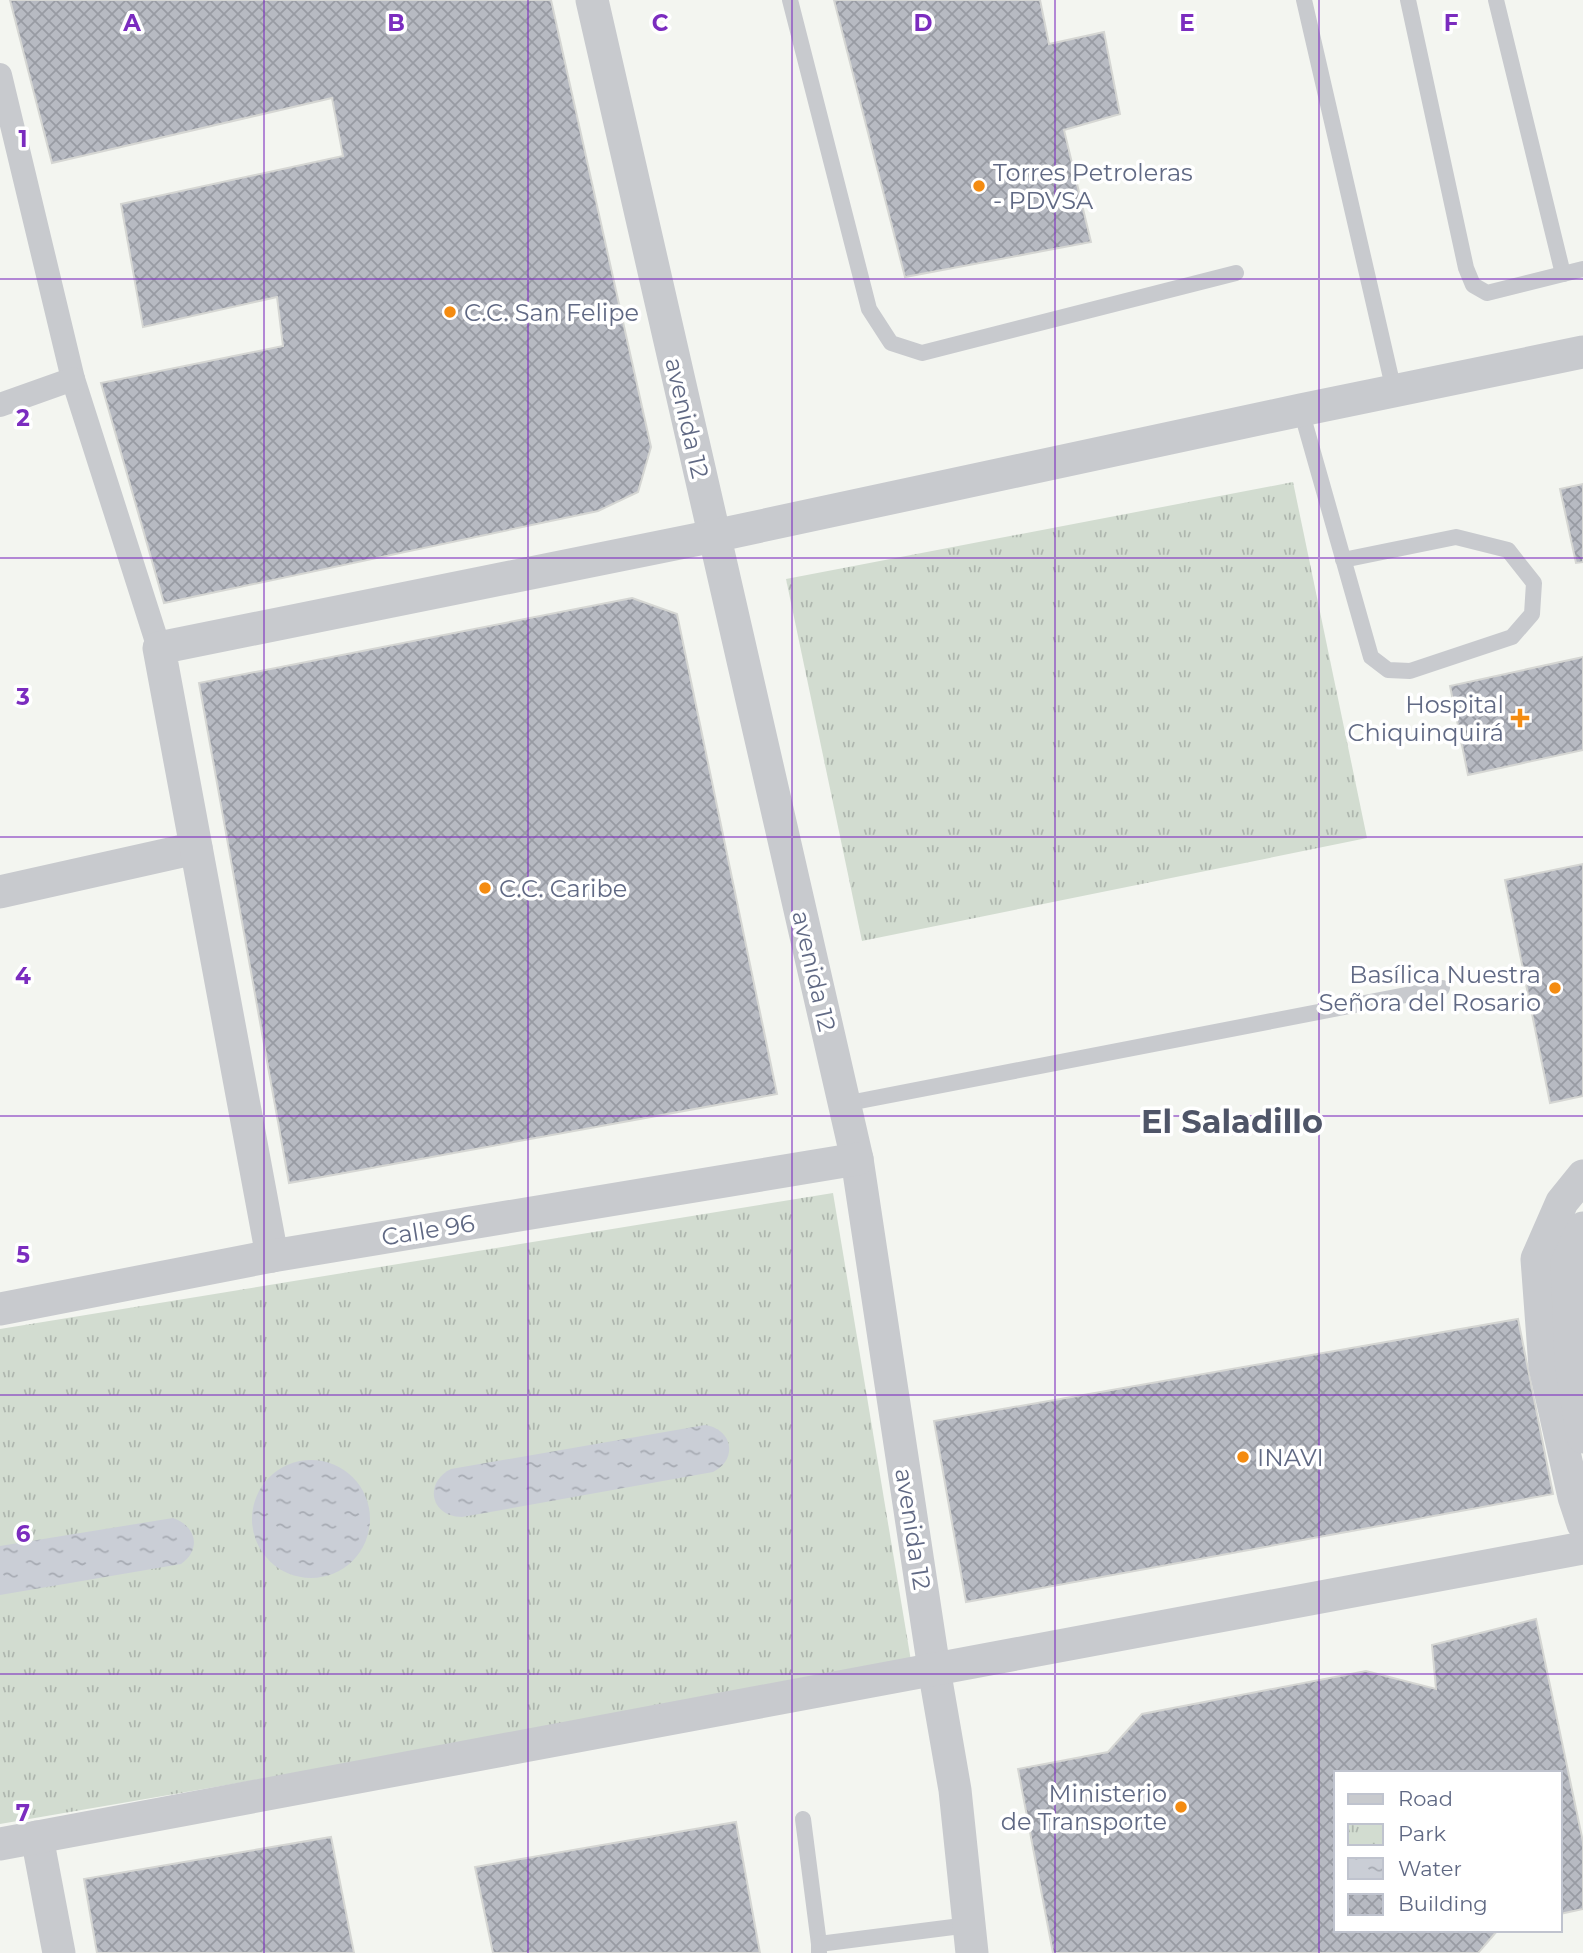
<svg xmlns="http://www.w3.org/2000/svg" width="1583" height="1953" viewBox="0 0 1583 1953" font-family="Montserrat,sans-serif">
  <defs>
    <pattern id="park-tufts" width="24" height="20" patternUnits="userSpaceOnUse" patternTransform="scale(1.75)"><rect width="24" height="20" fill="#d2dcd0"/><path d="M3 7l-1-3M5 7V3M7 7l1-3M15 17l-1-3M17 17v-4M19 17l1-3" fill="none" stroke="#aeb6ae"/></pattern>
    <pattern id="water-ripples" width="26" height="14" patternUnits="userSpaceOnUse" patternTransform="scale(1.75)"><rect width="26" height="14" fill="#caced6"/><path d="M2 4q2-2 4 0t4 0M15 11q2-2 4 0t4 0" fill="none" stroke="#a7abb3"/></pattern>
    <pattern id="building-cross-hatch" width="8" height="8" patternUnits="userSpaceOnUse" patternTransform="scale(1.75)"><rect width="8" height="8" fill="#b7bac2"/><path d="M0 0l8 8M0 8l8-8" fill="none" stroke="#989ba3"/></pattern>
  </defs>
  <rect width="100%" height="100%" fill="#f3f5f0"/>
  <g fill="url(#park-tufts)">
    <polygon points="1293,482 1367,838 862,941 786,579"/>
    <polygon points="833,1193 912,1667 0,1824 0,1329"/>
  </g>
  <g fill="url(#water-ripples)">
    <path d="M705,1425C733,1429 738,1460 713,1472L462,1517C431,1517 423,1483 451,1469Z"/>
    <circle cx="311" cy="1519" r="59"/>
    <path d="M173,1518C196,1526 202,1549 181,1564L0,1595V1546Z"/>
  </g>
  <g fill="url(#building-cross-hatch)" stroke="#d5d6d3" stroke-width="2">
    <polygon points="10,0 551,0 651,447 638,492 598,511 164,603 101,383 283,346 277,297 143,327 121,204 343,156 332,98 52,163"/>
    <polygon points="834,0 1040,0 1049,44 1104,32 1120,114 1064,130 1091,242 905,277"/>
    <polygon points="1583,484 1583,562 1576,563 1560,489"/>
    <polygon points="632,598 677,614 777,1094 289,1183 199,683"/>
    <polygon points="1583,657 1583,750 1468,775 1450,686"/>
    <polygon points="1583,864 1583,1096 1550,1103 1505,880"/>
    <polygon points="1518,1319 1553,1494 966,1602 934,1421"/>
    <polygon points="1536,1619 1583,1842 1583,1909 1560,1914 1560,1773 1336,1773 1336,1930 1498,1930 1478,1953 1053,1953 1018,1769 1108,1752 1142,1714 1366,1671 1436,1689 1432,1645"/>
    <polygon points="736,1822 760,1953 493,1953 475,1867"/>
    <polygon points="331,1837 354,1953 97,1953 84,1879"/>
  </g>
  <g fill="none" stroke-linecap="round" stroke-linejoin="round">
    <g stroke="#c8cace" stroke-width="16">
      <polyline points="790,0 869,309 891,343 922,353 1236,273"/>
      <polyline points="1304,0 1394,391"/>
      <polyline points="1408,0 1466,268 1473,285 1487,293 1583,269"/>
      <polyline points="1496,0 1563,274"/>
      <polyline points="1301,410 1371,657 1388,670 1410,671 1512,637 1532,614 1534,583 1508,550 1456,537 1343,560"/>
      <polyline points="844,1104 1442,988"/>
      <polyline points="803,1819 819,1944"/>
      <polyline points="819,1953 819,1944 969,1925"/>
    </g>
    <g stroke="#c8cace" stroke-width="24">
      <polyline points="0,75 73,379 159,648"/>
      <polyline points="0,405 73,379"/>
    </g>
    <g stroke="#c8cace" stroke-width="33">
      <polyline points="592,0 857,1159 934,1669 955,1790 972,1953"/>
      <polyline points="0,892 196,848"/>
      <polyline points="1583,1176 1562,1202 1537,1259 1545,1367 1574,1497 1583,1524"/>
      <polyline points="1583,1228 1567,1263 1571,1363 1583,1437"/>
      <polyline points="272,1256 159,648 714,536 1301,410 1583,352"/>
      <polyline points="0,1309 272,1256 857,1159"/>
      <polyline points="37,1837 59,1953"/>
      <polyline points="0,1844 1583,1548"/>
    </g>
  </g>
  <path fill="none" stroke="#7b2cbf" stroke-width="2" stroke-opacity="0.55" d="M264,0V1953M528,0V1953M792,0V1953M1055,0V1953M1319,0V1953M0,279H1583M0,558H1583M0,837H1583M0,1116H1583M0,1395H1583M0,1674H1583"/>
  <g fill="#f48b10" stroke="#fff" stroke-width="2.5">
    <circle cx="979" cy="186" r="7"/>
    <circle cx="450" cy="312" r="7"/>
    <path d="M1516.5 707.5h7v7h7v7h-7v7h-7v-7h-7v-7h7z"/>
    <circle cx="485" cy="888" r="7"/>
    <circle cx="1555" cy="988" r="7"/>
    <circle cx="1243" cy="1457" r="7"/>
    <circle cx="1181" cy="1807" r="7"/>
  </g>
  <g text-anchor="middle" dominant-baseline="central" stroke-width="7" stroke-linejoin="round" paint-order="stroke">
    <g font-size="24" fill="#606984" stroke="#fff" text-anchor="start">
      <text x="993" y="172">Torres Petroleras<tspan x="993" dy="28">- PDVSA</tspan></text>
      <text x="464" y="312">C.C. San Felipe</text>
      <text x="1504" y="704" text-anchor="end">Hospital<tspan x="1504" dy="28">Chiquinquirá</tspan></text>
      <text x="499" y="888">C.C. Caribe</text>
      <text x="1541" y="974" text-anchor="end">Basílica Nuestra<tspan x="1541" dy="28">Señora del Rosario</tspan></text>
      <text x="1257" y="1457">INAVI</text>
      <text x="1167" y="1793" text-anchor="end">Ministerio<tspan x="1167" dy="28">de Transporte</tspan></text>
    </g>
    <g font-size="24" fill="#606984" stroke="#fff">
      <text transform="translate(687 418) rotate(77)">avenida 12</text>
      <text transform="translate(814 971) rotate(77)">avenida 12</text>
      <text transform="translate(428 1230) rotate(-9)">Calle 96</text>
      <text transform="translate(913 1529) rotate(81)">avenida 12</text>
    </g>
    <g font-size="32" font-weight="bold" fill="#4f5568" stroke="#fff">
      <text x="1232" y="1121">El Saladillo</text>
    </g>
  </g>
  <g font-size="23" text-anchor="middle" font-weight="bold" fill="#7b2cbf" stroke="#fff" stroke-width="7" stroke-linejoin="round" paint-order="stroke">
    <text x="132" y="31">A</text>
    <text x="396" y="31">B</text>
    <text x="660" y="31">C</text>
    <text x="923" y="31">D</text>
    <text x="1187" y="31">E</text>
    <text x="1451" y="31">F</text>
    <text x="23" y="147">1</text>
    <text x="23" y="426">2</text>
    <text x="23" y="705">3</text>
    <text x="23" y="984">4</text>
    <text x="23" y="1263">5</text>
    <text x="23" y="1542">6</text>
    <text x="23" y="1821">7</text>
  </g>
  <rect x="1334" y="1771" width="228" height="161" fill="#ffffff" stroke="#bfc3ce" stroke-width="2"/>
  <rect x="1348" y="1794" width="35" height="10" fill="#c8cace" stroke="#bfc3ce" stroke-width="2"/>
  <text x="1398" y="1806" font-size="21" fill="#606984">Road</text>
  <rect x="1348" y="1824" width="35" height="21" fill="url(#park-tufts)" stroke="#bfc3ce" stroke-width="2"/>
  <text x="1398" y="1841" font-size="21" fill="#606984">Park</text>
  <rect x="1348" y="1858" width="35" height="21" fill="url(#water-ripples)" stroke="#bfc3ce" stroke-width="2"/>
  <text x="1398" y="1876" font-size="21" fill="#606984">Water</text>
  <rect x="1348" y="1894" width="35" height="21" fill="url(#building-cross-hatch)" stroke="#bfc3ce" stroke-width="2"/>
  <text x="1398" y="1911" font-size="21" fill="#606984">Building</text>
</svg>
